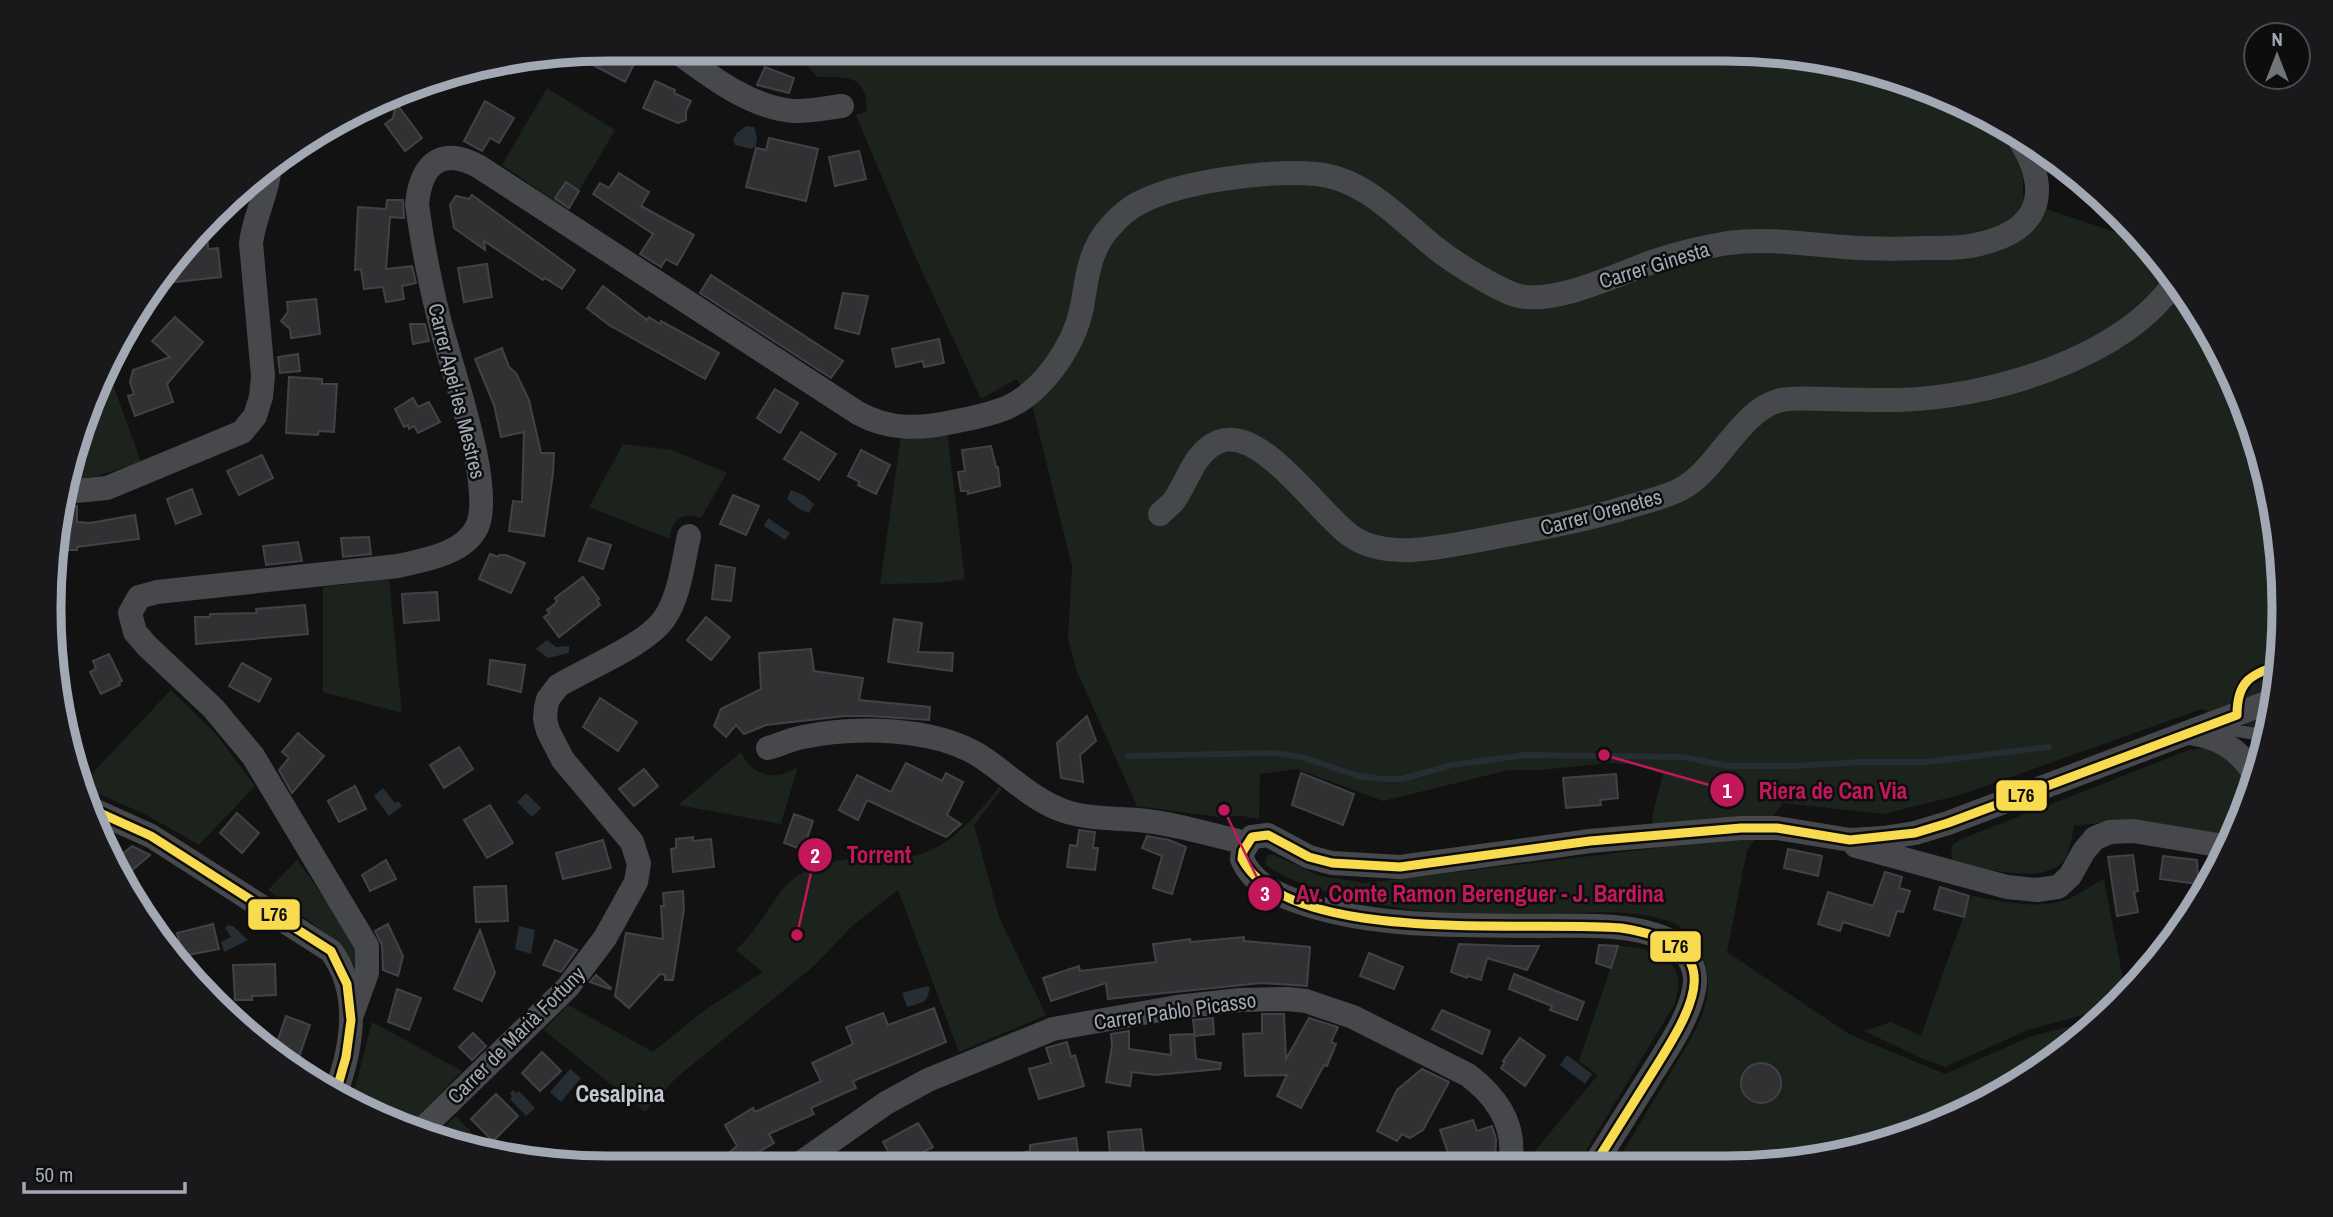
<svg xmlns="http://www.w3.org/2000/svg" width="2333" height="1217" viewBox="0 0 2333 1217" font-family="'Archivo Narrow',sans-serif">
  <rect width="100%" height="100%" fill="#121212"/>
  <g fill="#1c231c">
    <path d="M789,49L1761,50L1870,68L1972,107L1991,119L2012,147L2023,177V198L2052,211L2148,243L2209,329L2254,429L2279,536L2283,645L2268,733L2202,709L1960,795L1883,814L1783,803L1747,850L1727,952L1849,1034L1945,1074L2032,1036L2098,1019L2036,1073L1938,1126L1798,1163L1616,1164C1633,1135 1650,1106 1668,1077C1683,1051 1702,1026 1707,996C1712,969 1699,935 1673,923C1638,907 1580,913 1541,915C1464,918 1332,909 1267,866L1265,861L1268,855H1274L1320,876L1365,883L1656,848L1652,817L1663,774L1631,764L1609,763L1540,770H1509L1383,801L1297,769L1260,774L1259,819L1242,816L1218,817L1137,806L1076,669L1068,638L1072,566L1031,401L1016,379L981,399L915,256L856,115L867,111C867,75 848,77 818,77Z"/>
    <polygon points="547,88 615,130 568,210 502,165"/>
    <polygon points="111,379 141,462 97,476 66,481 68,464 105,381"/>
    <polygon points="947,432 965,579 937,583 880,584 901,436"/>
    <path d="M623,444L672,450L727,473L701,518C683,511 670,520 670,539L589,507Z"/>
    <polygon points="389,579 402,713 323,692 323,587"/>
    <polygon points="171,690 216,734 255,786 199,845 145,814 80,786"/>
    <path d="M2214,747L2245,773L2252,788L2234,835H2212L2123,820L2074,826C2072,836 2070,848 2066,857C2049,888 1980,868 1953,860L1951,853L1953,844L1964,838L2189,750Z"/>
    <path d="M741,752C751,777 778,782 798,766L781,824L678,805Z"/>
    <path d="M999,787L1002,789L974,825L999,917L1046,1015L959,1052L898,890L853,925L815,965L677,1077L645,1112L544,1030L568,1005L653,1052L702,1012L763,972L736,950C754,933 765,914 779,894C802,860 851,859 888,854L885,860C939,860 968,826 999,787Z"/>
    <polygon points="297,860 348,931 358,952 355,966 338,943 268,890"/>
    <path d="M2104,879L2126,995L2112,1007L2028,1030L1945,1067L1923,1059L1864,1031L1891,1022L1921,1036L1954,942L1972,896C2002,901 2036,910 2065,900C2079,895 2092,885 2104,879Z"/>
    <path d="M1618,946C1655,947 1691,960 1674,1005L1578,1164H1524L1598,1075L1579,1061Z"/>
    <polygon points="372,1022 462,1071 407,1127 361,1110 351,1104"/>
    <polygon points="456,1116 492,1154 464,1149 433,1137"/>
  </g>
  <g fill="#262e34">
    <polygon points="746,126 754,127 757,137 756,146 752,149 735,145 733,140 737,133"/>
    <polygon points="791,490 805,496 814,504 809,513 799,509 787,499"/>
    <polygon points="768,518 790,533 785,540 764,526"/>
    <polygon points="547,640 556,647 569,646 569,653 548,658 536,649"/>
    <polygon points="383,788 395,803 398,801 402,806 389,816 374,796"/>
    <polygon points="526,793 541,808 532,817 517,802"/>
    <polygon points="228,925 233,926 248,940 224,952 221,942 231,937 225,928"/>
    <polygon points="519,926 535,930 531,954 515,949"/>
    <path d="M927,986L930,988C926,1004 924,1002 907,1007L902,993Z"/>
    <polygon points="1567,1055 1592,1074 1585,1084 1560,1065"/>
    <polygon points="570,1069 581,1078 561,1102 550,1092"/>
    <polygon points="513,1090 516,1093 519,1091 535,1108 526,1116 510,1099 512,1097 510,1093"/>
  </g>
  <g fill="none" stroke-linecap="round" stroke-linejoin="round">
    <polyline stroke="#262e34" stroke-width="6" points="1128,756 1274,753 1302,757 1358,776 1383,779 1402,779 1452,765 1525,755 1683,757 1728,766 1791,766 1862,762 1927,762 2049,747"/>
  </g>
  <g fill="#313133" stroke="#404346" stroke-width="2">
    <polygon points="608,49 625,49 638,56 625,82 593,65 585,53"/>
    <polygon points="765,67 794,78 789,93 757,85"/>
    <polygon points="655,81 675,90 674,93 691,101 686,111 686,120 678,123 643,108"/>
    <polygon points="485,101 514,118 499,143 490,138 482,151 464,141"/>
    <polygon points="396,103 422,138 405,151 385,124 393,118"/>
    <polygon points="769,138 818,149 806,201 746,187 756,148 766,150"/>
    <polygon points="859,151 866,179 835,186 829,157"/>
    <polygon points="619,173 649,192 641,206 694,235 677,265 666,259 661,267 640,254 653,234 593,194 600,183 609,188"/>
    <polygon points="566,182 579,191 569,208 555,198"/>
    <polygon points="472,195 575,270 562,289 545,278 543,280 484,241 485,250 454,228 450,205 456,196 469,199"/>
    <polygon points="387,200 403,200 404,218 390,217 386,269 412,266 416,283 402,286 404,299 386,302 383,287 364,289 361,269 355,270 358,207 386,209"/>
    <polygon points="207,230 208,249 218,248 221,277 157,284"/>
    <polygon points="487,264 492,297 464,302 458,268"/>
    <polygon points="711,275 843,361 831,378 700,293"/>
    <polygon points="603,286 647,320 649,317 660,324 661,321 719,353 705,379 609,325 587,308"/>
    <polygon points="843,293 868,296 859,334 835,328"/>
    <polygon points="316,299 320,334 291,338 290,329 281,321 288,312 287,302"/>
    <polygon points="175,317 203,342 167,384 173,402 135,416 128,396 134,394 130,382 133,370 170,357 152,341"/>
    <polygon points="410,324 425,324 429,341 413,344"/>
    <polygon points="939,339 944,363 924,367 923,361 896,367 892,349"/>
    <polygon points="502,348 509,367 516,373 529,400 541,453 554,453 553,473 544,536 509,531 513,501 522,502 524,432 501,437 494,405 475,359"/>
    <polygon points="298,354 300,371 280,373 278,357"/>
    <polygon points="289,377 322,379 322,384 337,384 334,432 319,431 318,435 286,433"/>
    <polygon points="775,389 798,403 780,433 757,418"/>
    <polygon points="413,398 418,407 429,402 440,422 418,433 414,426 409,429 408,425 404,427 395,409"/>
    <polygon points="801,432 836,454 819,480 784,459"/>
    <polygon points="991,446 996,467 998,467 1000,486 968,494 968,491 961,491 958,472 965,471 962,450"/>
    <polygon points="861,450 890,465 876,494 858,485 860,482 848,476"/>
    <polygon points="262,455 273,478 239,495 227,471"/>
    <polygon points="192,489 201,514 176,524 167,499"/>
    <polygon points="733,495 759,506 746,535 720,524"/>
    <polygon points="64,506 77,506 77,522 90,523 135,515 139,539 77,547 77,550 60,550"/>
    <polygon points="369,537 371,554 343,557 341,538"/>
    <polygon points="588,538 611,545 603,569 579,561"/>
    <polygon points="298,542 302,561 266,565 263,546"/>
    <polygon points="490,554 498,557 499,555 506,555 525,563 511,593 479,579"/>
    <polygon points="716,565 735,568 731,601 712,599"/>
    <polygon points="583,577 599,599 597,600 600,605 559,637 544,617 550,613 547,610 557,602 555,598"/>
    <polygon points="437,592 439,620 404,623 402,594"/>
    <polygon points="305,605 308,634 196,644 195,617 210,617 210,614 257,613 256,609"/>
    <polygon points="706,617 730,637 711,660 687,640"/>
    <polygon points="894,619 922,623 918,652 953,653 952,671 888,662"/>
    <polygon points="811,649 814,671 863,678 859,700 930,707 929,720 870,716 845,716 766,725 744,734 736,725 726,737 714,726 721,709 761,689 759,653"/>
    <polygon points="109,654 122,681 119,682 120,685 101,694 90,672 96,669 93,661"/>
    <polygon points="490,660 525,665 521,692 488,684"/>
    <polygon points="242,663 271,679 259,702 229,686"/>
    <polygon points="600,698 637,722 618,751 583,727"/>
    <polygon points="1087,716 1096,741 1080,755 1083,782 1061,778 1057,743"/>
    <polygon points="298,733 324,756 292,793 279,770 289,758 282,752"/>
    <polygon points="459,747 473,769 444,788 430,765"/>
    <polygon points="906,763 942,781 946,773 963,782 947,815 961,824 946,837 867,800 858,820 839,810 857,775 891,792"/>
    <polygon points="644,769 658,786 634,806 619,789"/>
    <polygon points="1301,773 1354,794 1343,825 1292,805"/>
    <polygon points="1616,774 1618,798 1600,800 1601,805 1566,808 1563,778"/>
    <polygon points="355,786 366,809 339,822 328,801"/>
    <polygon points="490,805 513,843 487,858 464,820"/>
    <polygon points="237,813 259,833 242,853 220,833"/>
    <polygon points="794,814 813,821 803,850 784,843"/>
    <polygon points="1079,830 1095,832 1093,848 1098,848 1095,870 1067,867 1070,845 1077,846"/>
    <polygon points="1147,836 1169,840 1186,847 1172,894 1153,888 1162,856 1142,848"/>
    <polygon points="693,837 693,841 711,839 714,867 673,872 671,849 676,848 676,839"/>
    <polygon points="603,840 611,868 563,879 556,853"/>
    <polygon points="132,846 150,855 131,871 119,857"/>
    <polygon points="1788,849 1822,856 1818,876 1784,868"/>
    <polygon points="2133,855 2138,891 2134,892 2138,912 2117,916 2108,857"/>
    <polygon points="2163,856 2197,860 2198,884 2160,879"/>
    <polygon points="386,860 396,879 370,891 362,875"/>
    <polygon points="1885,872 1902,877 1899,888 1910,891 1903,912 1897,911 1889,936 1843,922 1840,931 1818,924 1828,892 1873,906"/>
    <polygon points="506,886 508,921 476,922 474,887"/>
    <polygon points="1940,887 1969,896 1964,917 1934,909"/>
    <polygon points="683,891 684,909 673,980 665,980 665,975 660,974 629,1008 615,996 626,933 663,939 661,906 664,906 663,893"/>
    <polygon points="213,924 219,949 183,956 177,933"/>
    <polygon points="388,924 403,956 398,976 383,970 382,945 375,931"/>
    <polygon points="480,930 495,973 482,1001 454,989"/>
    <polygon points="1244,937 1244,941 1310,947 1307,986 1261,983 1108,999 1106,983 1051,1001 1043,978 1079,966 1080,971 1156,962 1153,944 1190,939 1191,942"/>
    <polygon points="555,940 577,950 561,972 543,965"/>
    <polygon points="1459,944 1510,946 1539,946 1527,970 1487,958 1481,980 1468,976 1467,978 1451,972"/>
    <polygon points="1599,945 1618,946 1611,968 1596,963"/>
    <polygon points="1369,953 1403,967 1394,989 1360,976"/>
    <polygon points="275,964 276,995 252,996 252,1000 235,1000 233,965"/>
    <polygon points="1514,974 1584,1002 1577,1020 1550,1010 1552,1006 1509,989"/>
    <polygon points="596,975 611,988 610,989 590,982"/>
    <polygon points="397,989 421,998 409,1030 388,1022"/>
    <polygon points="934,1008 946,1042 853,1081 856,1088 811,1108 814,1114 769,1134 774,1143 735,1166 712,1166 737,1146 725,1125 753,1108 755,1112 821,1081 812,1063 853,1044 846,1027 883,1013 888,1025"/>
    <polygon points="1442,1010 1490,1031 1482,1054 1432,1029"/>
    <polygon points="1262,1014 1284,1014 1286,1059 1309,1018 1338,1027 1331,1042 1336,1044 1327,1066 1324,1065 1301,1108 1277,1096 1287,1075 1245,1076 1243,1034 1262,1033"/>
    <polygon points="286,1016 310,1025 299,1057 275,1048"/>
    <polygon points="1213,1018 1214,1034 1195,1036 1193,1020"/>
    <polygon points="1129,1031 1129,1049 1171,1055 1170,1035 1194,1034 1196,1059 1221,1063 1220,1069 1155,1075 1132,1072 1130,1086 1106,1082 1112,1046 1111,1034"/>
    <polygon points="473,1033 486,1046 472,1060 459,1047"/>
    <polygon points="1520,1038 1545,1056 1525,1086 1501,1068 1505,1062 1503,1061"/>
    <polygon points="1067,1042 1071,1057 1075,1055 1084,1086 1039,1099 1029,1069 1051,1063 1046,1048"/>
    <polygon points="542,1052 561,1071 540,1091 522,1073"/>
    <circle cx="1761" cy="1083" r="20"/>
    <polygon points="1422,1069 1449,1082 1423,1130 1410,1138 1402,1134 1397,1141 1377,1131 1397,1090"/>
    <polygon points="496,1094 518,1116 493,1141 471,1119"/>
    <polygon points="1473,1120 1477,1131 1492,1126 1496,1139 1495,1164 1452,1164 1440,1130"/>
    <polygon points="918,1123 933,1147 896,1166 883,1142"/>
    <polygon points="1141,1129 1145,1161 1111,1164 1108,1132"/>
    <polygon points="1076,1138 1080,1165 997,1166 996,1159 1030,1151 1030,1145"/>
  </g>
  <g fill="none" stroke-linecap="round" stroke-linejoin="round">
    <g stroke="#46484b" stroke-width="12">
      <path d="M2237,715C2235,682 2250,673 2280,665"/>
      <polyline points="2218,725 2238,731 2268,736"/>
    </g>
    <g stroke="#46484b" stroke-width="24">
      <path d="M673,49C709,75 748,107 793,111C809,112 826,108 842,106"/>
      <path d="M65,492L107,488L242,432L255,416L261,397L263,376L251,243C254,216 269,191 270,163"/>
      <path d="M1160,514C1164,510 1169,506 1173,502C1188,482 1193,453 1218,442C1261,424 1318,513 1351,536C1368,548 1392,551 1413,550C1444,548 1475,541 1506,535C1548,527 1590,519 1631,506C1648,501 1666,497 1681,489C1718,470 1739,410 1781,400C1796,397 1812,399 1828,399C1851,400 1875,400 1898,400C1988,398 2122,359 2175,282"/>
      <path d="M2190,733C2221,737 2239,750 2256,776"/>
      <path d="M768,748C779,745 791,739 803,737C855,726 934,727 980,756C1008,774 1032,800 1064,811C1088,819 1112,818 1138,820C1174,823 1211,835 1247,843"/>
      <path d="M89,808L151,836L331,951C362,993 352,1047 336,1092"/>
      <polyline points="1856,846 2007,887 2037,890 2058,887 2070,876 2084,851 2095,838 2110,832 2133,831 2230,847"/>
      <path d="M351,1017L367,973V946L253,756L213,708L147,646L135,632L130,613L139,597L157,592L398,566C424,560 464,554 477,527C495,487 450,365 439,319C430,282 422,243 417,204C421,165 440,146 478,166L858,413C890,431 922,429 957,421C973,418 991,414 1006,408C1043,392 1074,346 1082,307C1087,278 1089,249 1111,226C1118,218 1129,208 1139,203C1181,181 1268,170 1316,174C1365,178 1401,221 1437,249C1453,262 1469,271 1486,281C1497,287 1507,293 1519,296C1559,304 1619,273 1658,260C1681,252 1704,247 1728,243C1767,238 1806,244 1844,247C1871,249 1897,249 1924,248C1941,248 1958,249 1975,245C2044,231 2052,189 2016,134"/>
      <path d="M419,1132L568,987L605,938L636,882L639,864L632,842L563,760L548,731L545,719L546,707L548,699L558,686C587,668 646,645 664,619C680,596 683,562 689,536"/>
      <path d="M1595,1164C1612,1137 1629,1110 1646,1083C1663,1055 1692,1016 1695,983C1696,965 1685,948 1669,940C1629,922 1580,926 1537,926C1460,925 1379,928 1305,904C1280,896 1253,885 1242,859L1243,851L1252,837L1268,835L1309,857L1332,863L1400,867L1590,841L1741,828H1777L1850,840L1883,838L1915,833L1948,823L2274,700"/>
      <path d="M796,1166L886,1103L928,1080L1053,1029L1177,1007L1240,1000L1288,999L1306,1001L1353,1017L1468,1075C1497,1097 1517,1126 1510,1164"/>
    </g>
    <defs>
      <g id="bus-1">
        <polyline points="89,808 151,836 331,951 347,984 351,1020 346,1057 336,1092"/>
        <path d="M1595,1164C1614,1134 1633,1103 1652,1073C1695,1005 1732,945 1621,928C1533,920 1289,947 1242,859L1243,851L1252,837L1268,835L1309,857L1332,863L1400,867L1590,841L1741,828H1777L1850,840L1915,833L1948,823L2237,715C2237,682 2250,674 2280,665"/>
      </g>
    </defs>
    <use href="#bus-1" stroke="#0d0d0e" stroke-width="14"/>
    <use href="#bus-1" stroke="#f9db4f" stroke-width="9"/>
  </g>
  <g text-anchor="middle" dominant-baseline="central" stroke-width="5" stroke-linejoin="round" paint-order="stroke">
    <g font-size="21" fill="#a2a9b4" stroke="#0d0d0e">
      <text transform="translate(1654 265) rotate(-17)">Carrer Ginesta</text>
      <text transform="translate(457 391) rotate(76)">Carrer Apel·les Mestres</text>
      <text transform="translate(1601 512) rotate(-15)">Carrer Orenetes</text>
      <text transform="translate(1175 1011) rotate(-8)">Carrer Pablo Picasso</text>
      <text transform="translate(516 1035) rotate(-45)">Carrer de Marià Fortuny</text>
    </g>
    <g font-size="23" font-weight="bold" fill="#c3c7d0" stroke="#0d0d0e">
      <text x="620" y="1093">Cesalpina</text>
    </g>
  </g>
  <path d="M0 0H2333V1217H0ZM608 61H1725A547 547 0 0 1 2272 608V609A547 547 0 0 1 1725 1156H608A547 547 0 0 1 61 609V608A547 547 0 0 1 608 61Z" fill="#19191b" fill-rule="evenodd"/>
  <path fill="none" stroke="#a2a9b4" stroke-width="9" d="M608 61H1725A547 547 0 0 1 2272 608V609A547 547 0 0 1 1725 1156H608A547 547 0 0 1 61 609V608A547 547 0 0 1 608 61Z"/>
  <path fill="none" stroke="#c2185b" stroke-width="2.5" d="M1604 755L1727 790M797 935L815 855M1224 810L1265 894"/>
  <g fill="#c2185b" stroke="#0d0d0e" stroke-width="2.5">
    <circle cx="1604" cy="755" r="7"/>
    <circle cx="797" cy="935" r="7"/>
    <circle cx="1224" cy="810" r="7"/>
    <circle cx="1727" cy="790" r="18"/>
    <circle cx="815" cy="855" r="18"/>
    <circle cx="1265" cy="894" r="18"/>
  </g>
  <g font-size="21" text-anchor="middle" font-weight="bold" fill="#fff">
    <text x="1727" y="798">1</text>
    <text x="815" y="863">2</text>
    <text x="1265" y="901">3</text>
  </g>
  <g font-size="23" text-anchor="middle" font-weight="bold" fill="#c2185b" stroke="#0d0d0e" stroke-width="5" stroke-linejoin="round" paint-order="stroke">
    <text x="1833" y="799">Riera de Can Via</text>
    <text x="879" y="863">Torrent</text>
    <text x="1480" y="902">Av. Comte Ramon Berenguer - J. Bardina</text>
  </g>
  <g stroke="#0d0d0e" stroke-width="2.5">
    <rect x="1995" y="779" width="53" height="33" rx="7" fill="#f9db4f"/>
    <rect x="247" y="898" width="54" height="33" rx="7" fill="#f9db4f"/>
    <rect x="1649" y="930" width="53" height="33" rx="7" fill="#f9db4f"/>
  </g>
  <g font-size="19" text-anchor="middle" font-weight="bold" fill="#111">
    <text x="2021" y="802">L76</text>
    <text x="274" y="921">L76</text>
    <text x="1675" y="953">L76</text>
  </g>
  <g transform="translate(2277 56)"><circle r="33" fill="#0d0d0e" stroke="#494b50" stroke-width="2"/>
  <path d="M0-5L12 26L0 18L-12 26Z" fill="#70747b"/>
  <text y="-10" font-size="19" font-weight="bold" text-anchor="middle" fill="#a2a9b4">N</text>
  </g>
  <path d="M24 1182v10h161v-10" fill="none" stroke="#a2a9b4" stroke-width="3.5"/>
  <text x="35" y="1182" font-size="21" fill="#a2a9b4" stroke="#0d0d0e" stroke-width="5" paint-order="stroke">50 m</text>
</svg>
